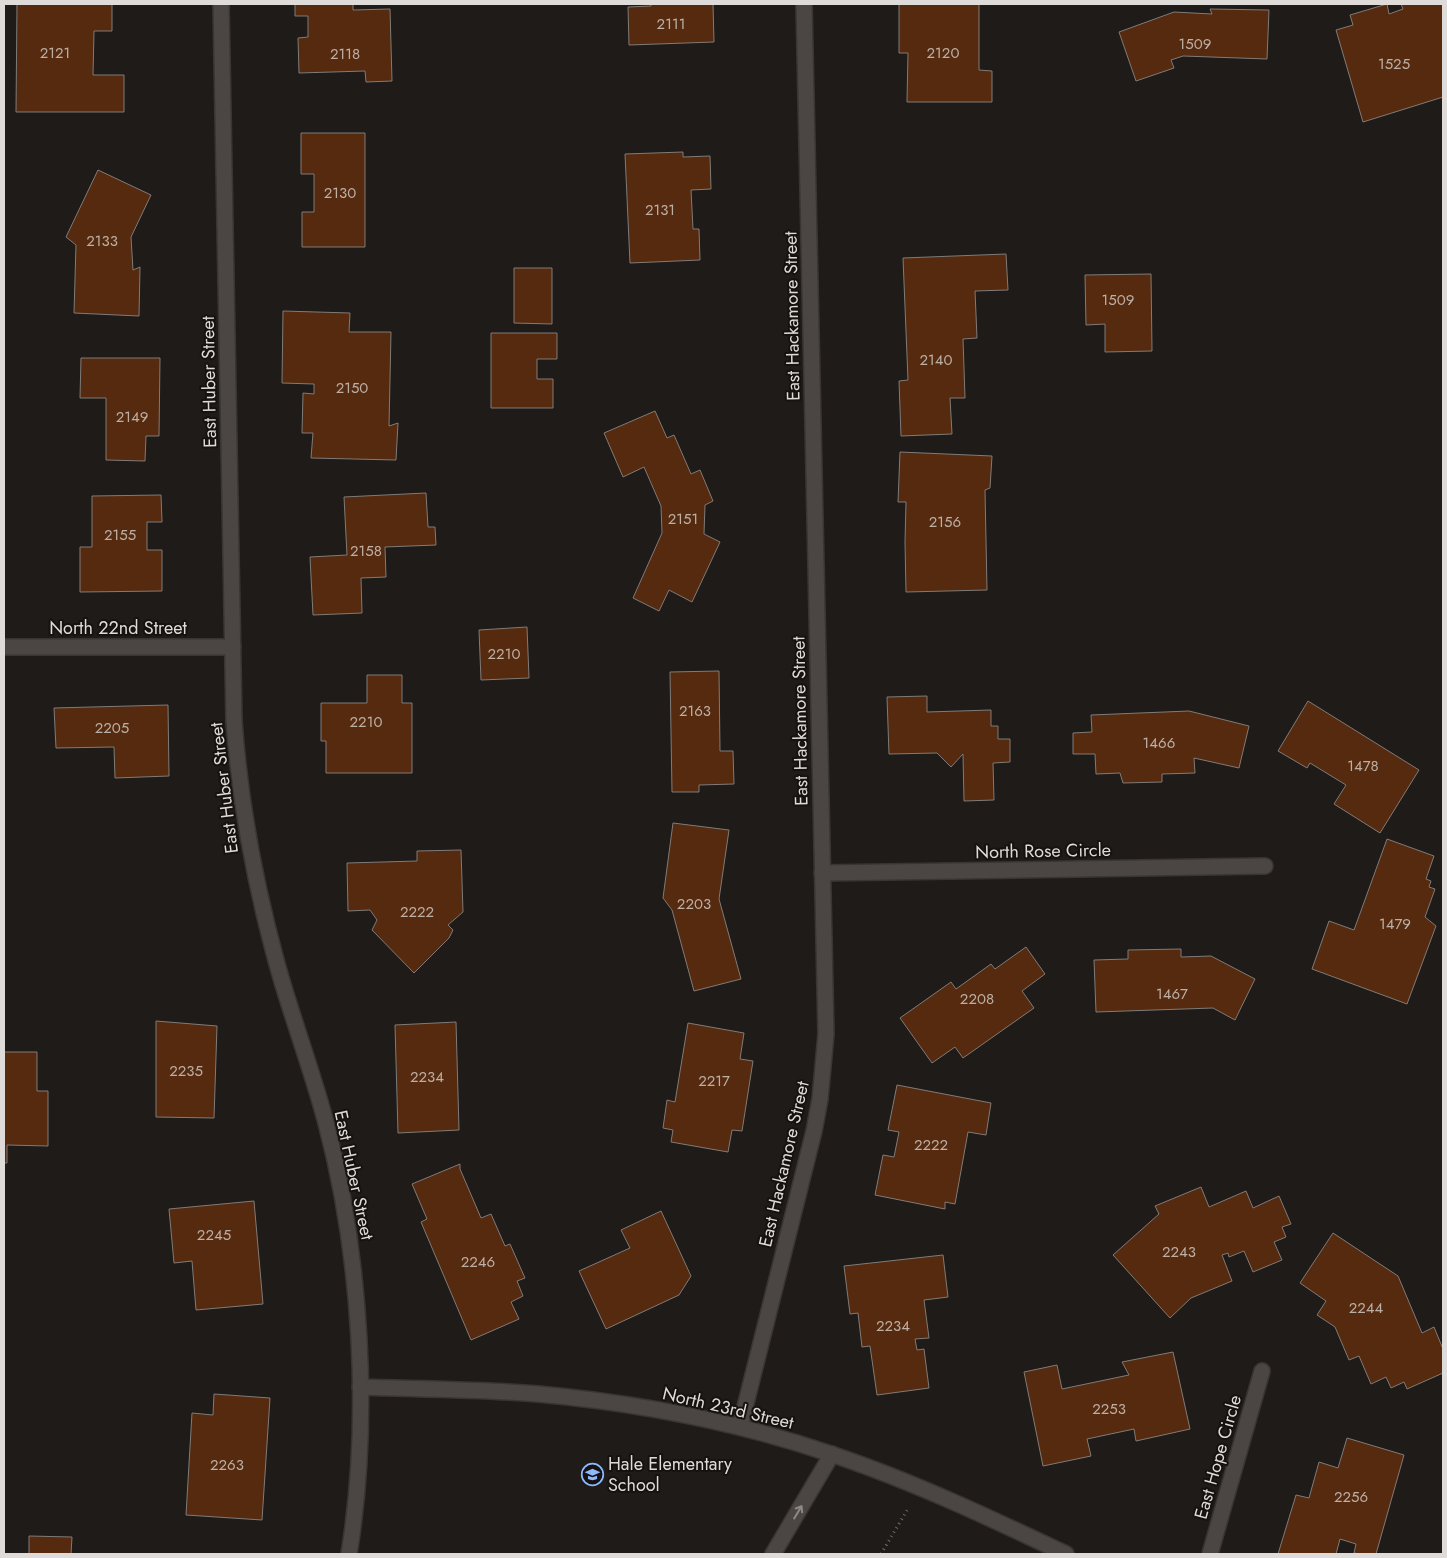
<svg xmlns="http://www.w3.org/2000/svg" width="1447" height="1558" viewBox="0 0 1447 1558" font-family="Jost,sans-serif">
  <rect width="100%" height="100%" fill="#1f1b19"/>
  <g fill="#562a0e" stroke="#807b79">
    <polygon points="17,4 112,4 112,31 94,31 93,75 124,75 124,112 16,112"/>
    <polygon points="295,4 353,4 353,10 390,9 392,81 366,82 365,71 299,73 298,38 308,37 308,16 295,16"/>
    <polygon points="651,4 713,4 714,42 629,45 628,7 651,6"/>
    <polygon points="899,4 979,4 979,70 992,71 992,102 907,102 908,53 899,53"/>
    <polygon points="1387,4 1389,14 1403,9 1401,4 1443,4 1443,97 1363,122 1336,30 1353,25 1350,15"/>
    <polygon points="1210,9 1269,10 1267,59 1183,56 1171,60 1174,68 1136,81 1119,32 1174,12 1212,14"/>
    <polygon points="301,133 365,133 365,247 302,247 302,212 314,212 314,174 301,174"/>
    <polygon points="683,152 683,157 710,156 711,189 691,190 693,229 699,229 700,260 630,263 625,154"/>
    <polygon points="98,170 151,195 131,237 133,270 140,267 139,316 74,313 76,245 66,237"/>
    <polygon points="1006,254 1008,290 975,291 977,338 963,339 965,398 950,398 952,434 901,436 899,381 908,380 903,258"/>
    <polygon points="514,268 552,268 552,324 514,323"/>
    <polygon points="1151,274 1152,351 1105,352 1105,324 1086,325 1085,275"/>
    <polygon points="283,311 350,313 349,332 391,332 389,426 398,423 396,460 311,458 313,433 302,433 303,393 314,394 314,384 282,383"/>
    <polygon points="491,333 557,333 557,359 537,359 537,379 553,379 553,408 491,408"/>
    <polygon points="81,358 160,358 159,436 146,436 145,461 106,460 106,398 80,398"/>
    <polygon points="655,411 667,438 674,435 691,474 700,470 713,501 705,505 704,534 720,542 692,602 669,590 659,611 633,598 662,533 661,506 644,467 623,477 604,433"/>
    <polygon points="900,452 992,456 990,488 985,490 987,590 906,592 905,542 906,502 898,502"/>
    <polygon points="426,493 428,527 435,527 436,545 385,547 386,577 361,578 362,613 313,615 310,557 347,555 344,497"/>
    <polygon points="161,495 162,522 147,522 147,550 162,550 162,591 80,592 80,547 92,547 92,496"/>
    <polygon points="527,627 529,678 481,680 479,630"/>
    <polygon points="719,671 720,751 733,751 734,784 699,785 699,792 672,792 670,672"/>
    <polygon points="367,675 402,675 402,703 412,703 412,773 326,773 326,741 321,741 321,703 367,703"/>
    <polygon points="927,696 927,712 991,710 991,726 998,726 998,739 1010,739 1010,762 993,763 994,800 964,801 963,754 951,767 937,753 889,754 887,697"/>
    <polygon points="1308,701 1419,770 1380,833 1334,804 1346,785 1310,763 1307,768 1278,751"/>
    <polygon points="168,705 169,776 115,778 114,747 56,748 54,708"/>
    <polygon points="1189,711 1249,726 1239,768 1194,758 1195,773 1162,774 1162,782 1123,783 1120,773 1096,774 1095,754 1073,754 1073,733 1092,732 1091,715"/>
    <polygon points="673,823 729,830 719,899 741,979 694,991 672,910 663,898"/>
    <polygon points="1387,839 1434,856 1426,879 1431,881 1429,887 1435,889 1425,917 1436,926 1407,1004 1312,969 1329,921 1354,930"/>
    <polygon points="461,850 463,912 448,925 453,930 449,938 414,973 372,930 377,920 370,910 348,911 347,863 417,861 417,851"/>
    <polygon points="1026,947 1045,974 1022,991 1034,1008 963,1058 955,1047 932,1063 900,1018 951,982 956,989 991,964 995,969"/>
    <polygon points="1181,949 1181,957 1211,956 1255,979 1235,1020 1213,1008 1096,1012 1094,960 1128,959 1128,950"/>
    <polygon points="156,1021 217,1026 214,1118 156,1117"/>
    <polygon points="456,1022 459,1130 398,1133 395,1025"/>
    <polygon points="688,1023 744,1033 740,1059 753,1061 742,1131 732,1130 728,1152 671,1142 673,1130 663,1128 667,1100 675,1102"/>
    <polygon points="4,1052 37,1052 37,1091 48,1091 48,1146 7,1145 7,1163 4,1163"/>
    <polygon points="897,1085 991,1103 986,1135 968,1132 955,1204 945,1202 945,1209 875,1195 883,1155 894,1157 899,1132 888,1130"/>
    <polygon points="460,1164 460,1169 481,1218 491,1214 505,1246 510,1244 525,1278 517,1281 523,1296 511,1302 519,1319 471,1340 421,1222 427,1219 412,1184"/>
    <polygon points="1201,1187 1209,1207 1246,1191 1253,1208 1279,1196 1291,1224 1282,1227 1286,1237 1274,1242 1282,1260 1253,1272 1244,1251 1229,1257 1228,1253 1222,1255 1232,1281 1191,1298 1170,1318 1113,1255 1159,1214 1155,1206"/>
    <polygon points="254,1201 263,1304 196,1310 192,1261 174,1263 169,1209"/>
    <polygon points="661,1211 691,1276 679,1295 606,1329 579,1271 630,1248 621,1230"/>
    <polygon points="1333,1233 1398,1276 1422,1333 1434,1327 1443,1349 1443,1373 1407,1389 1404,1382 1391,1388 1386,1377 1371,1384 1359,1356 1349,1360 1335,1327 1317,1315 1326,1301 1300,1283"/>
    <polygon points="943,1255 948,1297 924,1300 929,1338 915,1339 917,1350 924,1349 929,1388 877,1395 870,1346 862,1347 858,1313 850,1314 844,1266"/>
    <polygon points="1173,1352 1190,1429 1136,1441 1134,1429 1087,1439 1091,1456 1043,1466 1024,1372 1057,1365 1062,1389 1129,1375 1122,1362"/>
    <polygon points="214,1394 270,1398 262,1520 186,1515 192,1413 213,1415"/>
    <polygon points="1347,1438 1404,1455 1376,1554 1360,1554 1354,1553 1356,1544 1340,1539 1336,1554 1278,1554 1296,1495 1309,1498 1319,1462 1338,1468"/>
    <polygon points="29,1536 72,1537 71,1554 29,1554"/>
  </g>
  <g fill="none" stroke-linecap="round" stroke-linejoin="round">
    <defs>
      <g id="minor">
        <path d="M221,4L234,721C240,804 255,884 277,964C292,1018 312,1070 326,1123C361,1256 371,1418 349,1554"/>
        <polyline points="4,647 233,647"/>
        <polyline points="822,873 1265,866"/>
        <path d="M360,1387C419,1389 479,1389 538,1394C638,1403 738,1422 834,1455C914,1482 990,1518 1066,1554"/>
        <polyline points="740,1427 814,1131 820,1099 826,1034 804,4"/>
        <polyline points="773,1554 832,1454"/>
        <polyline points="1210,1554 1262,1371"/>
      </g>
    </defs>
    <use href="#minor" stroke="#383534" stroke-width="18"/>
    <polyline stroke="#706c6a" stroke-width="3" stroke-dasharray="1 4" stroke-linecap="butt" points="881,1554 909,1507"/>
    <use href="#minor" stroke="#4b4644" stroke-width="15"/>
  </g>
  <defs><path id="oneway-shaft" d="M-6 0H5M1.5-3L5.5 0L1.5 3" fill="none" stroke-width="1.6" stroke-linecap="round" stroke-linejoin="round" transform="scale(1.25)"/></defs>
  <use stroke="#8d8987" href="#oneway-shaft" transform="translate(798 1512) rotate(-59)"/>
  <defs>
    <symbol id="school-ring" viewBox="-11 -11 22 22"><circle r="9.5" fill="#161210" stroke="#8fb8fd" stroke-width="1.5"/><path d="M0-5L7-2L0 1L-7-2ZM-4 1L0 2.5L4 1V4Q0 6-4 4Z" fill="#8fb8fd"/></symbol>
  </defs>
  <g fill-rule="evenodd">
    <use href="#school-ring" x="580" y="1462" width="25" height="25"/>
  </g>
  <g text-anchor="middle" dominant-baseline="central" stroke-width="4" stroke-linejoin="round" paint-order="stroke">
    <g font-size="15" fill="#bcafa6">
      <text x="671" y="24">2111</text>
      <text x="1195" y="44">1509</text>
      <text x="55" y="53">2121</text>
      <text x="943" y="53">2120</text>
      <text x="345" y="54">2118</text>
      <text x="1394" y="64">1525</text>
      <text x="340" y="193">2130</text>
      <text x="660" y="210">2131</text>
      <text x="102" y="241">2133</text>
      <text x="1118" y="300">1509</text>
      <text x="936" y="360">2140</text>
      <text x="352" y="388">2150</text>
      <text x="132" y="417">2149</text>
      <text x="683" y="519">2151</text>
      <text x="945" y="522">2156</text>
      <text x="120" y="535">2155</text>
      <text x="366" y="551">2158</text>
      <text x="504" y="654">2210</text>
      <text x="695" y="711">2163</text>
      <text x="366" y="722">2210</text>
      <text x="112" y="728">2205</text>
      <text x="1159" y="743">1466</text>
      <text x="1363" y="766">1478</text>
      <text x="694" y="904">2203</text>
      <text x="417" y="912">2222</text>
      <text x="1395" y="924">1479</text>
      <text x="1172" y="994">1467</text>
      <text x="977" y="999">2208</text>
      <text x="186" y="1071">2235</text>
      <text x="427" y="1077">2234</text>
      <text x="714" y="1081">2217</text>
      <text x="931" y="1145">2222</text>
      <text x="214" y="1235">2245</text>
      <text x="1179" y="1252">2243</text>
      <text x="478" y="1262">2246</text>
      <text x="1366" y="1308">2244</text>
      <text x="893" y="1326">2234</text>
      <text x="1109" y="1409">2253</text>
      <text x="227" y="1465">2263</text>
      <text x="1351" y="1497">2256</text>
    </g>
    <g font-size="18" fill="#dedbd9" stroke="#161210">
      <text transform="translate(792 316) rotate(-91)">East Hackamore Street</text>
      <text transform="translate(209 382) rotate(-91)">East Huber Street</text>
      <text x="118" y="628">North 22nd Street</text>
      <text transform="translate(800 721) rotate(-91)">East Hackamore Street</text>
      <text transform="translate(224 788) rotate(-97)">East Huber Street</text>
      <text transform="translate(1043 851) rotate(-1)">North Rose Circle</text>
      <text transform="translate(784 1164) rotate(-77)">East Hackamore Street</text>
      <text transform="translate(354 1175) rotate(78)">East Huber Street</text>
      <text transform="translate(728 1408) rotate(13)">North 23rd Street</text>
      <text transform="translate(1218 1457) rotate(-74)">East Hope Circle</text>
    </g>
    <g font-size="18" fill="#dedbd9" stroke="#161210" text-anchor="start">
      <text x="608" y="1464">Hale Elementary<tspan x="608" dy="21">School</tspan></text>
    </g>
  </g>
  <rect width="1447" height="1558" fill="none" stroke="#dedbd9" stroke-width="10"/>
</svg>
